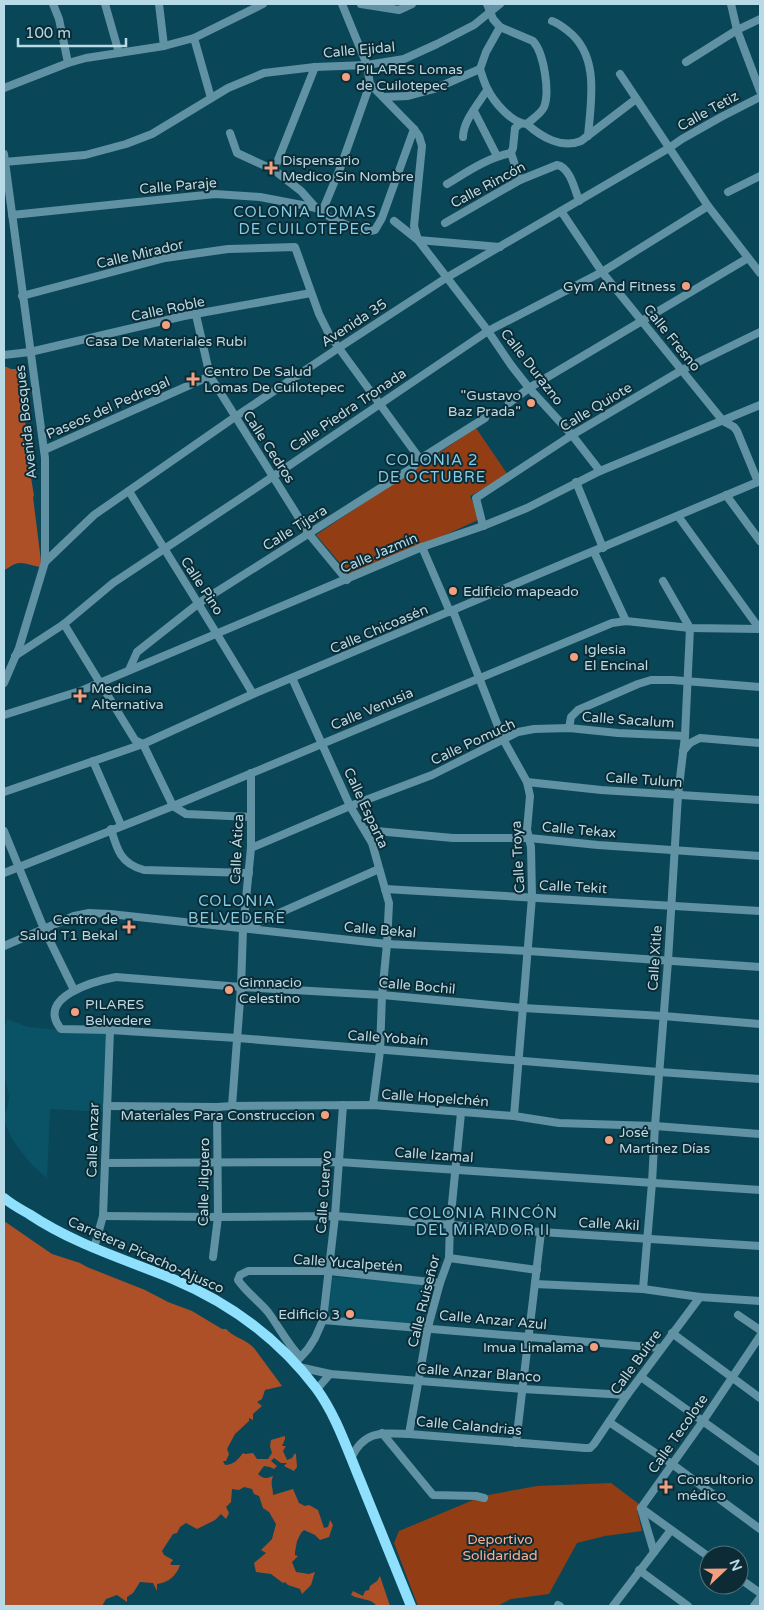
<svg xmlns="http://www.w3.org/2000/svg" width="764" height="1610" viewBox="0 0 764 1610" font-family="'Varela Round',sans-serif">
  <rect width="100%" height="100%" fill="#094758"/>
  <g fill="#0a5367">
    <polygon points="7,1019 28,1027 61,1030 109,1031 105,1112 50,1109 47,1178 32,1165 21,1151 12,1139 4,1121 4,1115 8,1106 9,1096 4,1073 4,1031"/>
    <polygon points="332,1277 423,1283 419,1324 327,1319"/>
  </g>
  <g fill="#933d14">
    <polygon points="476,428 508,475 470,496 480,519 352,577 316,535"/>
    <polygon points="611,1483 639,1504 637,1510 642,1531 605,1536 577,1543 549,1594 511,1599 497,1606 418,1606 394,1543 399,1531 483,1496 537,1486"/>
  </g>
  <g fill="#ad5028">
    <path d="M4,366L11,369H19L28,445L26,446L34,496L33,497L41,561L40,567C32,566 23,561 15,564C11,565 8,569 4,570Z"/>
    <path d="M4,1221L52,1254L80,1263L87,1267L145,1290L168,1302L192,1311L222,1329H226C233,1337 247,1340 254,1348L282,1386L265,1390L262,1399L257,1402L262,1406L253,1414V1420L249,1418V1421L235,1434L227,1449L229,1454L226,1461H223L225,1465C233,1465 238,1460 243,1453L245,1454L253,1453L257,1459H268L272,1453L270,1446L271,1440L285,1436V1439L282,1446H286L283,1451L287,1460L292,1458L295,1453L296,1455L297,1467L294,1471L284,1466L287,1463H281L274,1458L271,1461L277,1466L274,1469L270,1467L264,1466L258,1474C263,1479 266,1479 273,1476C270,1485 273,1486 273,1495L293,1489L299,1503L305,1506L309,1505L318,1510L324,1528L328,1527L330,1520L333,1525L329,1537L320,1540L315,1535L304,1530L301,1533L297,1541L295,1552V1555L298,1556L292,1562L296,1572L309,1574L315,1572L311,1585L302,1594L300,1589L288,1585L285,1582L283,1583L271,1574L256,1572L254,1563L266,1553L261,1550L272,1539L276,1524L269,1512L263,1508L259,1496L254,1494L252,1489L244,1487L239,1490L232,1489L231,1502L226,1507L229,1513L226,1519L221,1514L215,1520L197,1529L186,1523L180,1527L177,1533L173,1534L162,1551L164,1555L173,1560L170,1564L172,1565H180C177,1575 168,1583 157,1584V1591L153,1583L140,1582L133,1593L127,1597V1602L117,1595L106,1599L102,1606H4Z"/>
    <path d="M380,1576L390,1606H377C371,1598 359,1600 351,1595L353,1591L363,1596L365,1591L369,1590L370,1586L377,1581Z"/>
  </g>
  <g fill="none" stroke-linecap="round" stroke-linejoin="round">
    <g stroke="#6092a4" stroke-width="8">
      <polyline points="53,4 59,19 68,63"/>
      <polyline points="105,4 119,53"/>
      <polyline points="159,4 164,46"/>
      <polyline points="342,4 367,65 370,84 414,129 419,136 422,146 414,226 418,240 488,331 511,365 529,388 572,435 600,471"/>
      <polyline points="361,4 399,10 412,4"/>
      <path d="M487,4L493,19L500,27L533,41C544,53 550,92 544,107C541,114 532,119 527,124"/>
      <polyline points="731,4 737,30 760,91"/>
      <path d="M552,21C558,23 563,27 568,31C600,56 591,101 588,136"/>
      <polyline points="194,38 211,98"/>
      <polyline points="686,62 737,30 760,19"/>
      <path d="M480,69C482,75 484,82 487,88C493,101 512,124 527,124C541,137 562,149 581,141L636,99"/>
      <polyline points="480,69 486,52 500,27"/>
      <polyline points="620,74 708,206 760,273"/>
      <polyline points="4,88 68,63 86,58 164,46 194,38 263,4"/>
      <polyline points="384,97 408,96 434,89 480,69"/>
      <polyline points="474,111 497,156"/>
      <polyline points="230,133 237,153 274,170 301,191 316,208"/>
      <path d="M463,137C463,121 479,103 487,90"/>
      <polyline points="4,154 45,458 45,562 19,648 4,683"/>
      <polyline points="4,162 85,155 126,144 152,134 228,88 264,73 315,67 367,65 404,59 437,44 474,25 500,4"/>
      <polyline points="274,170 315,67"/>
      <polyline points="520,180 511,153 513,148 515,128 520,124"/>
      <path d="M447,184C467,172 487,158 511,153"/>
      <polyline points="728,192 760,176"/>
      <polyline points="561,211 602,272 723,421 734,427 737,431 758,482"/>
      <polyline points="322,212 341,166 370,84"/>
      <polyline points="12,215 215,194 260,197 302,205 316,208 333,219 358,230 370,231 375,230 382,218 414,129"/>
      <polyline points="394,221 418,240 500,247"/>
      <path d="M445,223L520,180L557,165C570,167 575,190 579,201"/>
      <polyline points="22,296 165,258 228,249 295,247 319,314 330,336 420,459"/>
      <polyline points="196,315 210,376 309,534 347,580"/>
      <polyline points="4,355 30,352 184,316 311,293"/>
      <polyline points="509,403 529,388 748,258"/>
      <polyline points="44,450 210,376"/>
      <polyline points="576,482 603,548"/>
      <path d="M129,491C170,559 213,626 253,694"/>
      <polyline points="726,495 760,541"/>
      <polyline points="678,516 759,628"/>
      <polyline points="483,526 476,498 572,435 682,370 760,332"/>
      <polyline points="422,547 450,612"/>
      <polyline points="594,552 626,621"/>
      <polyline points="45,562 94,515 235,417 340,347 446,278 669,148 682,139 721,117 760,97"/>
      <polyline points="453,611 503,739 527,782 530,796 527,830 531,847 532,897 514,1116"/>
      <polyline points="64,624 135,740 143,744 173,806 186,814 251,817"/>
      <polyline points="15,656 64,624 113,583 253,490 488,331 602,272 708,206"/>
      <polyline points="129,670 137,652 199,603 412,468 420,459 485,418"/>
      <polyline points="292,678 350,806 372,843 389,903 387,944 382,995 380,1051 373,1105"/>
      <polyline points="4,715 83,690 422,547 483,526 527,508 600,471 760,405"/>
      <polyline points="569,728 571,717 578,710 638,684 651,680 672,680 760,687"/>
      <polyline points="683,751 690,743 700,738 760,743"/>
      <polyline points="93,761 121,825"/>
      <polyline points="527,782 601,790 760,800"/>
      <polyline points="4,792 143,744 253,694 760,481"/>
      <path d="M111,829C117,850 121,864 144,870L249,873"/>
      <polyline points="365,830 453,838 529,838 598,845 760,856"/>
      <polyline points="4,831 44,929 74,990"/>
      <polyline points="251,848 350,806 432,775 518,732 534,729 569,728 618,733 685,736"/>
      <polyline points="4,873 173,806 612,623 626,621 690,628 760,629"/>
      <polyline points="385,889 760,911"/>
      <polyline points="245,928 379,869"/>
      <polyline points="4,946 74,916 89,913 110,914 387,944 528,951 760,967"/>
      <path d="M760,1024L663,1016L523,1008L382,995L241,987L116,977C95,981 35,997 61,1029L110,1030L237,1038L659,1072L760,1079"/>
      <polyline points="107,1106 217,1107 232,1106 373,1105 514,1116 559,1123 655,1126 760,1134"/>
      <polyline points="232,1106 241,987 243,929 251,848 251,773"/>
      <polyline points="105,1163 339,1162 760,1190"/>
      <polyline points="103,1216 218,1217 335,1216 541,1232 760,1246"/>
      <polyline points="94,1248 103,1216 110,1030"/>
      <polyline points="213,1257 218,1217 217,1107"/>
      <polyline points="449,1258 537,1270"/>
      <polyline points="535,1284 643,1289 700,1297 760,1301"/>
      <polyline points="643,1289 652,1183 655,1126 668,961 678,795 685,736 690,628 663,581"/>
      <polyline points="738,1315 760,1330"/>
      <polyline points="323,1320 661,1348"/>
      <polyline points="672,1333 760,1398"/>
      <path d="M300,1357C287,1343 279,1327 268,1312C259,1301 246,1292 238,1280L240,1275L248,1271H329L440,1283"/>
      <polyline points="297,1361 308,1349 315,1338 323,1320 335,1216 343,1105"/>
      <polyline points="299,1367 330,1374 523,1389 627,1395"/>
      <polyline points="641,1377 760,1462"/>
      <polyline points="317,1389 330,1374"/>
      <polyline points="609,1422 672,1464 760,1529"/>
      <polyline points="382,1433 433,1495 476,1496 484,1498"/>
      <polyline points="409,1434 428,1327 440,1283 449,1258 450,1224 461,1113"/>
      <polyline points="516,1443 541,1232"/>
      <path d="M351,1458C365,1430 381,1433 409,1434L585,1448H590L594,1444L627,1395L700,1297"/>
      <polyline points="641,1508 703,1421 760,1336"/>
      <polyline points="641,1508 709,1557"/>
      <polyline points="641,1508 654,1552"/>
      <polyline points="639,1570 688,1606"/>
      <polyline points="739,1578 760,1593"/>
      <polyline points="558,1605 560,1606"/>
      <polyline points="613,1606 671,1530"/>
      <polyline points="754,1606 760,1598"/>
    </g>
    <path stroke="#8ee0fd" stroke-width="10" d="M4,1198C11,1204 20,1209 29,1214C74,1244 124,1259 173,1279C230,1303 279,1339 316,1388C336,1415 347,1449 360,1480C377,1522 394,1564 411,1606"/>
  </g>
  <g fill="#f2a080" stroke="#0c2b34" stroke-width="2">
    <circle cx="346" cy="77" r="5"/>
    <path d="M268.5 160.5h5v5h5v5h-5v5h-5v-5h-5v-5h5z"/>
    <circle cx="686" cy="286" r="5"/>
    <circle cx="166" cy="325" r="5"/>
    <path d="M190.5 371.5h5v5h5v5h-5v5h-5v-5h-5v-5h5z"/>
    <circle cx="531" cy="403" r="5"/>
    <circle cx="453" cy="591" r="5"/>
    <circle cx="574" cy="657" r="5"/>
    <path d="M77.5 688.5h5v5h5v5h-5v5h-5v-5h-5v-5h5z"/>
    <path d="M126.5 919.5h5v5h5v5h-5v5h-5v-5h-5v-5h5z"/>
    <circle cx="229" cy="990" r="5"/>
    <circle cx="75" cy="1012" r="5"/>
    <circle cx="325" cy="1115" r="5"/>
    <circle cx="609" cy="1140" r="5"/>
    <circle cx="350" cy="1314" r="5"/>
    <circle cx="594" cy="1347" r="5"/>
    <path d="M663.5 1479.5h5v5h5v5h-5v5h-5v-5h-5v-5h5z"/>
  </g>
  <g text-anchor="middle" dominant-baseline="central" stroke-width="4" stroke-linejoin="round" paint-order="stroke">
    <g font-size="14" fill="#b8dae6" stroke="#0c2b34">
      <text transform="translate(359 50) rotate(-5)">Calle Ejidal</text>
      <text transform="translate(708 111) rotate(-29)">Calle Tetiz</text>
      <text transform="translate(488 185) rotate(-28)">Calle Rincón</text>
      <text transform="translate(178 186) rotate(-5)">Calle Paraje</text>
      <text transform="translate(140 254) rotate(-13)">Calle Mirador</text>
      <text transform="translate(168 309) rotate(-12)">Calle Roble</text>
      <text transform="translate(354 323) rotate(-33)">Avenida 35</text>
      <text transform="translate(672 338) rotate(51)">Calle Fresno</text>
      <text transform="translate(532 367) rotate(52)">Calle Durazno</text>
      <text transform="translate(596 407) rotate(-31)">Calle Quiote</text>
      <text transform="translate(108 408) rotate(-24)">Paseos del Pedregal</text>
      <text transform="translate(348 410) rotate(-34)">Calle Piedra Tronada</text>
      <text transform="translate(26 422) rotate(-96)">Avenida Bosques</text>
      <text transform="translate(269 447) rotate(57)">Calle Cedros</text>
      <text transform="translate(295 528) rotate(-32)">Calle Tijera</text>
      <text transform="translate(379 553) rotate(-23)">Calle Jazmín</text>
      <text transform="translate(202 586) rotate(57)">Calle Pino</text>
      <text transform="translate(379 629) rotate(-23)">Calle Chicoasén</text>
      <text transform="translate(372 709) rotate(-23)">Calle Venusia</text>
      <text transform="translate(628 720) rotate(4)">Calle Sacalum</text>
      <text transform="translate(473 742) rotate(-25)">Calle Pomuch</text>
      <text transform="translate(644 780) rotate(4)">Calle Tulum</text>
      <text transform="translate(366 808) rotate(65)">Calle Esparta</text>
      <text transform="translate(579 830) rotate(5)">Calle Tekax</text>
      <text transform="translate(237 849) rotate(-87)">Calle Ática</text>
      <text transform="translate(518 857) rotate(-93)">Calle Troya</text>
      <text transform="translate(573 887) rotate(3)">Calle Tekit</text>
      <text transform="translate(380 930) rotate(5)">Calle Bekal</text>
      <text transform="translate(655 958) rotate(-86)">Calle Xitle</text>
      <text transform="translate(417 986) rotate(5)">Calle Bochil</text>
      <text transform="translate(388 1038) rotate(4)">Calle Yobaín</text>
      <text transform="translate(435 1098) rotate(4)">Calle Hopelchén</text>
      <text transform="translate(93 1140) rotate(-88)">Calle Anzar</text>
      <text transform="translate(434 1155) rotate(4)">Calle Izamal</text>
      <text transform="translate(204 1182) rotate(-89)">Calle Jilguero</text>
      <text transform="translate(324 1192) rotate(-86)">Calle Cuervo</text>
      <text transform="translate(609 1224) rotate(3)">Calle Akil</text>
      <text transform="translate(146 1255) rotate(24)">Carretera Picacho-Ajusco</text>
      <text transform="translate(348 1263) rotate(4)">Calle Yucalpetén</text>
      <text transform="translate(424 1301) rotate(-76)">Calle Ruiseñor</text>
      <text transform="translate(493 1320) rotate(5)">Calle Anzar Azul</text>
      <text transform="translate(636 1362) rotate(-54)">Calle Buitre</text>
      <text transform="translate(479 1373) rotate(4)">Calle Anzar Blanco</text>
      <text transform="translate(469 1426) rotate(5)">Calle Calandrias</text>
      <text transform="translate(678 1434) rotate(-55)">Calle Tecolote</text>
    </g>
    <g font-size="14" fill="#b8dae6" stroke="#0c2b34" text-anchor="start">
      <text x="356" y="69">PILARES Lomas<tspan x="356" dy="16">de Cuilotepec</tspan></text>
      <text x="282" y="160">Dispensario<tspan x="282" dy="16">Medico Sin Nombre</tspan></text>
      <text x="676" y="286" text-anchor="end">Gym And Fitness</text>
      <text x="166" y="341" text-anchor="middle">Casa De Materiales Rubi</text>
      <text x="204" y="371">Centro De Salud<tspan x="204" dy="16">Lomas De Cuilotepec</tspan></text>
      <text x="521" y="395" text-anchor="end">"Gustavo<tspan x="521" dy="16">Baz Prada"</tspan></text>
      <text x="463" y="591">Edificio mapeado</text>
      <text x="584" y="649">Iglesia<tspan x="584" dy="16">El Encinal</tspan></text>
      <text x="91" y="688">Medicina<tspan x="91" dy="16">Alternativa</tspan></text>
      <text x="118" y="919" text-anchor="end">Centro de<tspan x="118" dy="16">Salud T1 Bekal</tspan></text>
      <text x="239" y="982">Gimnacio<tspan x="239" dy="16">Celestino</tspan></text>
      <text x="85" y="1004">PILARES<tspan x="85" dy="16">Belvedere</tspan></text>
      <text x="315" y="1115" text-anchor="end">Materiales Para Construccion</text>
      <text x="619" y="1132">José<tspan x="619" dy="16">Martinez Días</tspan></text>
      <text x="340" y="1314" text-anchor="end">Edificio 3</text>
      <text x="584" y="1347" text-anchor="end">Imua Limalama</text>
      <text x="677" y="1479">Consultorio<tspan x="677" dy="16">médico</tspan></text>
    </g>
    <g font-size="14" fill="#f9ae91" stroke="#0c2b34">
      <text x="500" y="1539">Deportivo<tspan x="500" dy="16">Solidaridad</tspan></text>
    </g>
    <g font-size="15" letter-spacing="1" fill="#85cde7" stroke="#0c2b34">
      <text x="305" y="212">COLONIA LOMAS<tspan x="305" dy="17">DE CUILOTEPEC</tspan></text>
      <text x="432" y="460">COLONIA 2<tspan x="432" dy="17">DE OCTUBRE</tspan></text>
      <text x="237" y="901">COLONIA<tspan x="237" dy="17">BELVEDERE</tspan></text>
      <text x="483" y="1213">COLONIA RINCÓN<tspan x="483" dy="17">DEL MIRADOR II</tspan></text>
    </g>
  </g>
  <rect width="764" height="1610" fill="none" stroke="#b8dae6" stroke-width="10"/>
  <g transform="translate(724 1570) rotate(68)"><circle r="24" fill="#0c2b34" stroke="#51717b"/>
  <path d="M0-4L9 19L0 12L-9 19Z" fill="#f2a080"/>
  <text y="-8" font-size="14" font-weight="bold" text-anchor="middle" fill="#b8dae6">N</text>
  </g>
  <path d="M18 38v8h108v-8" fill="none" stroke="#b8dae6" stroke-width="2.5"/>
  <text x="25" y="38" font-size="15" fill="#b8dae6" stroke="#0c2b34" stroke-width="4" paint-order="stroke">100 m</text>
</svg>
